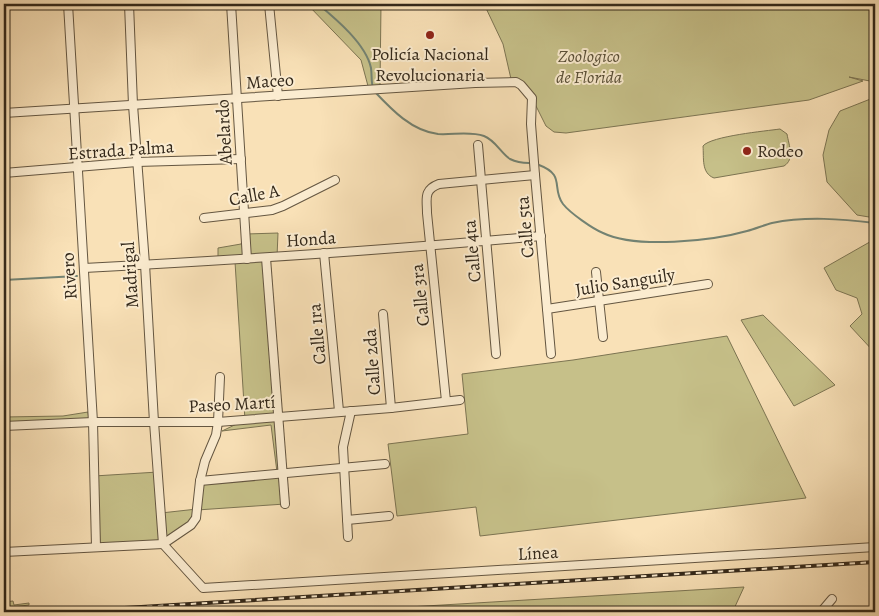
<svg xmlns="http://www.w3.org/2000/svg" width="879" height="616" viewBox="0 0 879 616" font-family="Alegreya,serif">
  <rect width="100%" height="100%" fill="#f9e1b7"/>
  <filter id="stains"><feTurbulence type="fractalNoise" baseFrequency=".004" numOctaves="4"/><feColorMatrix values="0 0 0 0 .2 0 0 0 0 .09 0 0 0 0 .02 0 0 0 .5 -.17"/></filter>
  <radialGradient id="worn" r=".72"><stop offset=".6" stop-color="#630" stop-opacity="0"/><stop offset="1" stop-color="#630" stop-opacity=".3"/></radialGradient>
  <g fill="#c6c089" stroke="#7c7452">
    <polygon points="307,4 381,4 380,86 368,86 361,60"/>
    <polygon points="484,4 875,4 875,82 849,77 863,81 809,100 566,133 554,132 546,126 534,102 511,79 503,44"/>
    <polygon points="873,98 875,98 875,218 857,215 827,182 823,155 829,130 840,111"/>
    <path d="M780,129L787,134C789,146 795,159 784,166L714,178C701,173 704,158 703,146C711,136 766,131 780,129Z"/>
    <polygon points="278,233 277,257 267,258 285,504 197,510 196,518 163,544 96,547 94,476 158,472 161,513 197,509 200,481 277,472 271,425 222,431 245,420 235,262 218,262 218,248 241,244 246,234"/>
    <polygon points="875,239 875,353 850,326 862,314 857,298 836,290 824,268"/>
    <polygon points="763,315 835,385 794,406 741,320"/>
    <polygon points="727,336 806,498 480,536 476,507 397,516 388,444 468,434 462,374 573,360"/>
    <polygon points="88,412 89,419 4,423 4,417 63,416"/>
    <polygon points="744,587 733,611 709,609 670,612 325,612"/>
    <polygon points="13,601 14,605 29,603 29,605 4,608 4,602"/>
  </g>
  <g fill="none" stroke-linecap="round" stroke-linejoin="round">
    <g stroke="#738272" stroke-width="2">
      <path d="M318,4C336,19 366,44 371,68C372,75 371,82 373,88"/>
      <path d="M375,92C392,110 412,131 438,134C453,135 470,131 484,136C495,140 501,153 510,159C516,162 522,163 529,163"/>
      <path d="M539,165C566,175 551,188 563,204C570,213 593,229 603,233C636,249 712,241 747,231C755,229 764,225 772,223C806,216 842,219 875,223"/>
      <polyline points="4,280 77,276"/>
    </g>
    <defs>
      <g id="street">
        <polyline points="68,4 93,422 96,547"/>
        <polyline points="129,4 133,105 145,264 154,422 163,544"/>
        <polyline points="231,4 247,259"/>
        <polyline points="269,4 278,96"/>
        <polyline points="4,113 475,83 516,82 521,85 532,98 531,124 535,175 551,354"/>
        <polyline points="478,145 496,354"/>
        <polyline points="4,173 137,162 241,159"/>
        <polyline points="204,218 272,210 283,206 335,180"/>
        <polyline points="324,253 339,411"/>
        <polyline points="266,258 285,504"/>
        <path d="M84,268C236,260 389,250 541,236"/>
        <polyline points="596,272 603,337"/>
        <polyline points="547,309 708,284"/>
        <polyline points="383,314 391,408"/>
        <path d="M446,401L427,213C427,199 423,190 439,184L535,175"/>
        <polyline points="4,426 93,422 218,422 391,408 460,400"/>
        <polyline points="200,481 385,464"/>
        <polyline points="347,520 389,516"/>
        <polyline points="348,537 343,447 351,411"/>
        <polyline points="163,544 203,588 875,547"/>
        <polyline points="163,544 191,525 196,518 200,481 205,461 216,435 218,422 220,377"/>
        <polyline points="4,552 163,544"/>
        <polyline points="821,612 832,599"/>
      </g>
    </defs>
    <use href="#street" stroke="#645641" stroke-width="10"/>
    <use href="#street" stroke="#fbecd0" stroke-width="8"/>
    <defs>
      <polyline id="rail" points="59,612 875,562"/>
    </defs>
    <use href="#rail" stroke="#33281a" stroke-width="4"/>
    <use href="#rail" stroke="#fbecd0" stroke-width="2" stroke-dasharray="5.5" stroke-linecap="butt"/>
  </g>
  <g fill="#8f2418" stroke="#fbecd0" stroke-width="2">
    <circle cx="430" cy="35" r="5"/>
    <circle cx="747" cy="151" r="5"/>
  </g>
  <g text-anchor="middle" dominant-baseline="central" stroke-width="4" stroke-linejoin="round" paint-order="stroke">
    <g font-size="18" fill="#33281a" stroke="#fbecd0">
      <text x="430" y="54">Policía Nacional<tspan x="430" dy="21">Revolucionaria</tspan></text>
      <text x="757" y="151" text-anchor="start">Rodeo</text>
    </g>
    <g font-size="18" font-style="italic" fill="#584e36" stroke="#fbecd0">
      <text x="589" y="56">Zoologico<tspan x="589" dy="21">de Florida</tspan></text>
    </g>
    <g font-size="18" fill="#33281a" stroke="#fbecd0">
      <text transform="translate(270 81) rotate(-4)">Maceo</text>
      <text transform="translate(224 132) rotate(-93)">Abelardo</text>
      <text transform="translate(121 150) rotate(-4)">Estrada Palma</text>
      <text transform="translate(254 195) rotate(-11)">Calle A</text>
      <text transform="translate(525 227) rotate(-95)">Calle 5ta</text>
      <text transform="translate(311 239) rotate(-4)">Honda</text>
      <text transform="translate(472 251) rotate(-95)">Calle 4ta</text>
      <text transform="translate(130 275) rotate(-94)">Madrigal</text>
      <text transform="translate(69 276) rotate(-94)">Rivero</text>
      <text transform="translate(625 282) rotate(-9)">Julio Sanguily</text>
      <text transform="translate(420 295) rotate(-96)">Calle 3ra</text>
      <text transform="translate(317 334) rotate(-95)">Calle 1ra</text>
      <text transform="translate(372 362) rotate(-94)">Calle 2da</text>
      <text transform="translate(232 404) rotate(-3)">Paseo Martí</text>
      <text transform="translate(538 553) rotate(-3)">Línea</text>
    </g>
  </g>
  <rect width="879" height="616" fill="none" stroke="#f9e1b7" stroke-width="20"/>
  <rect x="5" y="5" width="869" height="606" fill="none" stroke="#33281a" stroke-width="2.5"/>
  <rect x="10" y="10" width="859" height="596" fill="none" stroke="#33281a"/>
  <rect width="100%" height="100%" filter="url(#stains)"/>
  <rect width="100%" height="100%" fill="url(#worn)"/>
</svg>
